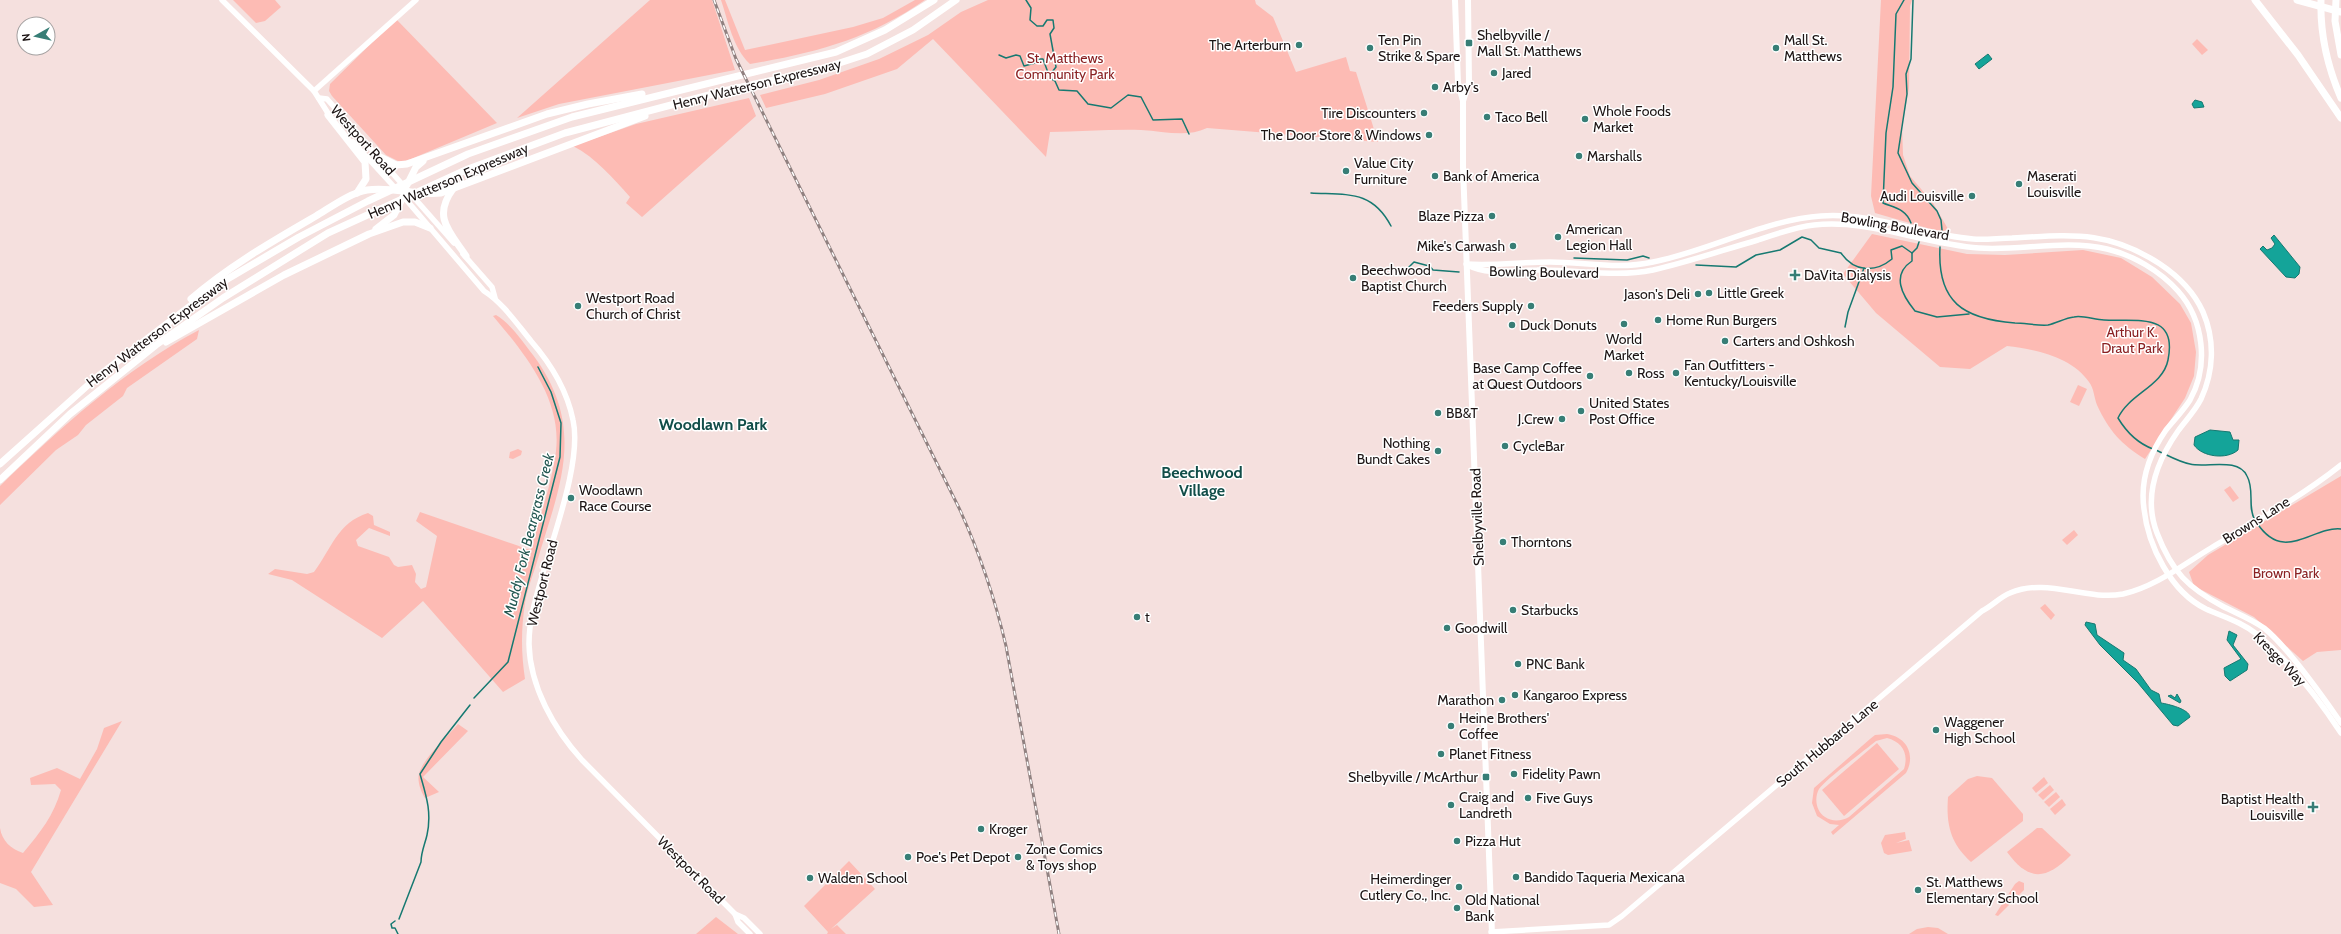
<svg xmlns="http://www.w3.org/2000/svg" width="2341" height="934" viewBox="0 0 2341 934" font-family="Cabin,sans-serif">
  <rect width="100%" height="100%" fill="#f5e0de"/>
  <g fill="#fdbbb4" fill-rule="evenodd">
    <polygon points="233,0 275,0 281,7 265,21 256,23"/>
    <polygon points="650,0 712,0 735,70 559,104 517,118"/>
    <path d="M721,0H725L745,50L853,27L883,18L915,0H925C869,39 815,53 750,64C733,48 728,21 721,0Z"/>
    <path d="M988,0H1255L1256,4L1273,17L1296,72L1346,57L1350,71L1356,72L1378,142L1207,128C1186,138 1164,131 1141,130C1111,129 1080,132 1050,132L1046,157L933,39L897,69L825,94L766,108L760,95L819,80L879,59L928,35L961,12Z"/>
    <polygon points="1881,0 1912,0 1910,6 1909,88 1902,126 1903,155 1910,176 1933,203 1948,229 1941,232 1875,213 1871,196"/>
    <polygon points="396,19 497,123 411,159 400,162 386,155 332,96 329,91 330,84"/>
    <polygon points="2197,39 2208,50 2202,55 2192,44"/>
    <path d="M749,98L756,116L642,217L626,203L630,197C613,178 596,158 573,146L636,124Z"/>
    <path d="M1872,234L1967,254L2005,255L2083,250L2121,258L2152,277L2180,304L2191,323L2196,352L2194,376L2185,398L2145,459C2121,444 2109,431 2097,405C2094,398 2094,388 2089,382C2072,357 2035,349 2007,346L1970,369L1940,367L1876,313L1843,274Z"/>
    <path d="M496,315C510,323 523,342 533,355C588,429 559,487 536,565C532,578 527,590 525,603C521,629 521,653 525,679L503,692L423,601L382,638L292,580L268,574L275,569L307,574L314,572C332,548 337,523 368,513L373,516L374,525L390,532V536L369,528L356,540L358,546L389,557L394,565L398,567L412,565L416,574L415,582L421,589L426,587L437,536L416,521L420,512L519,546L524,549H531C539,518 552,484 556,451C562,399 525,354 493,316Z"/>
    <path d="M199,330L197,339L127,388L123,396L86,425L78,435L56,450L0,505V486C60,428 125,369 199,330Z"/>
    <polygon points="2078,385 2087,389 2079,406 2070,402"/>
    <polygon points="518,449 522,451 521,455 513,459 509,458 510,452"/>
    <polygon points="2341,476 2341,650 2317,652 2303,661 2254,617 2194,586 2189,572 2208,555"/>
    <polygon points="2230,486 2239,498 2233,502 2224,490"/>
    <polygon points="2074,530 2078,535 2067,545 2062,540"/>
    <polygon points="2045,604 2055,615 2051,620 2040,608"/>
    <path d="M122,721L31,872L53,905L34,907L16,889L0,883V828C2,841 11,849 23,853C40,833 54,815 61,790L55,784L31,785L30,778L57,768L80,779L97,749L104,728Z"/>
    <path d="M458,724L468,731L423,777L439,792L425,798C421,792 417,781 419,774C423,758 447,737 458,724Z"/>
    <path d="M1887,734C1907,737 1916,755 1906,773L1833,835L1831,832L1839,825L1830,824L1817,816L1812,803L1814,788L1870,739L1875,735ZM1887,738C1902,742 1909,753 1904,769L1849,817C1842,821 1832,822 1825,817C1816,811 1814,798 1819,789C1826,779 1864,751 1876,741Z"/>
    <polygon points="1877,743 1899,769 1844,816 1822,790"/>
    <path d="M1977,776L1992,778L2023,814V821L1971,862C1950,843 1946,824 1948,797L1968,779Z"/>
    <polygon points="2044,777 2048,783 2036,793 2032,788"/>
    <polygon points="2050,785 2054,790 2043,800 2038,795"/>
    <polygon points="2056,792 2060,797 2049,807 2044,802"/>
    <polygon points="2062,799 2066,805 2055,815 2050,809"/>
    <path d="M2037,828H2042L2071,855C2046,880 2029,882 2007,852Z"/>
    <polygon points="1905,832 1906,839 1896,843 1909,840 1912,851 1888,855 1884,853 1881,843 1885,835"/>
    <polygon points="849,861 875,889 831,929 837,925 846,934 827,934 828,932 804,906"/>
    <polygon points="2019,881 2024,883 2024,890 1998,916 1995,915 2015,884"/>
    <polygon points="716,917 738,934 696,934"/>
    <polygon points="1928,927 1938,928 1948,934 1909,934 1917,929"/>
  </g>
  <g fill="#14a499" stroke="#167971">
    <polygon points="1988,54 1992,59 1979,69 1975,64"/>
    <polygon points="2195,100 2202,102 2204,107 2194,108 2192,104"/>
    <polygon points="2274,235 2300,267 2299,274 2295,278 2286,277 2260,249 2263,246 2267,250 2272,248 2275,244 2271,238"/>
    <path d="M2210,430L2230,432L2233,440H2239L2238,450C2227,460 2202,457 2194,445L2195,437Z"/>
    <path d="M2086,622L2095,624L2097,635L2124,653L2123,660L2136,669L2151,690L2159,694L2161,703C2168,704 2189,709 2190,717L2178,726L2173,725L2138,683L2100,645L2085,625Z"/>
    <polygon points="2229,631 2237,635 2233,645 2248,664 2247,670 2230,681 2225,676 2224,668 2241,659 2227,640"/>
    <polygon points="2177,694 2181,701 2180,703 2168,696 2171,695 2175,698"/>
  </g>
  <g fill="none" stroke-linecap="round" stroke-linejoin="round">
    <g stroke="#167971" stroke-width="1.5">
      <polyline points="1026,0 1031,8 1030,20 1037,26 1043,26 1047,20 1053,20 1054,28 1050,34 1056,67 1049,76"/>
      <path d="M1904,0L1896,14L1893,87L1886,133L1883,203C1895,208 1906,209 1911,223"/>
      <polyline points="1913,0 1911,59 1906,74 1907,94 1898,153 1912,183 1937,211 1941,220 1942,230"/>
      <polyline points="999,55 1006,58 1016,55 1020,56 1024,66 1035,63 1039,59 1043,59 1050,78 1055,81 1059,90 1077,91 1088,104 1111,108 1128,95 1141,97 1153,120 1182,119 1189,134"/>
      <path d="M1311,193C1348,195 1372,190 1391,226"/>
      <path d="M1940,247C1937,302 1963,319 2015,323C2025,323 2038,326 2048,325C2057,323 2065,318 2074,317C2083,315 2095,320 2104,320C2135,322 2178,311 2168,360C2163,386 2129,394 2118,418C2127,433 2137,443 2153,449"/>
      <polyline points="1912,253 1917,248 1919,242"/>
      <polyline points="1574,258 1627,260 1643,256 1649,258"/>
      <polyline points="1428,264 1433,270 1459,272"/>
      <path d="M1696,265L1736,267L1756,255L1780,250L1802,237L1811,240L1819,248L1841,253C1854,272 1875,273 1892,259L1891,250L1902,246L1912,253V261C1891,275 1902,295 1915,311L1937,317L1969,314"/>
      <polyline points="1404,272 1414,262 1429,266"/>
      <polyline points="1845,327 1848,312 1864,268"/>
      <path d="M2156,450C2167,455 2179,462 2190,464C2207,468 2238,457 2247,476C2255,490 2247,507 2255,520"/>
      <path d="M2257,523C2284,564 2312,526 2341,529"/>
      <polyline points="474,698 508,662 560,457 561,423 551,392 538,367"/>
      <path d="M399,919L421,862C421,852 425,844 427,835C432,812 426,795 420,774L441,742L470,705"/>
      <polyline points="395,921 391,924 392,928 395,928 398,934"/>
    </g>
    <g stroke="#fff" stroke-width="5.5">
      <polyline points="222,0 314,91 331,118"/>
      <polyline points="314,91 416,0"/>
      <polyline points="319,98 327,99 454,243"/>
      <polyline points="353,142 397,190"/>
      <path d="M403,196L484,291C503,303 517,324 531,341C551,364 567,390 573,420C582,460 554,534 543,573C536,597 529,619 529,644C530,687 554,729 582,760L735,914L744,918L760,934"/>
      <polyline points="463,254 492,287 495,298"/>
      <path d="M1466,264C1494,266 1522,262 1550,262C1585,262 1618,270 1653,262C1709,251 1764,220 1821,216C1872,212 1922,235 1973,239C1986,240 1999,238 2012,238C2071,235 2108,230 2160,264C2178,276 2194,292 2203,312C2215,340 2214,371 2201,399C2195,411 2186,420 2178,431C2157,461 2143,497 2157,533C2172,572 2188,588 2224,607C2238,614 2251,619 2264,628C2288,647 2323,697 2341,723"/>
      <path d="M1468,265C1487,276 1515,270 1537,270C1576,269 1614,278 1653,270C1688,262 1723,250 1758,240C1776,234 1795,227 1814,225C1870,219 1923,244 1979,248C2022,251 2064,239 2107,249C2133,255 2160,271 2178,291C2204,320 2209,366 2190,400C2183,411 2174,420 2166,430C2150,453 2140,481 2144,509C2148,546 2171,592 2206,609C2224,617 2242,622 2258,635C2290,662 2318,698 2341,733"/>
      <polyline points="735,914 738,922 750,934"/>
      <path d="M1491,932L1609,925L1622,916L1982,611C1992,606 2000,597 2010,593C2047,577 2085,601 2123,594C2155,587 2184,564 2211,548C2255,522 2301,497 2341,465"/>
    </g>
    <g stroke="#fff" stroke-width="6">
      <polyline points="1455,0 1458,83 1463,101 1463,167 1492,934"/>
      <polyline points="1463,101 1469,83 1468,0"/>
    </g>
    <g stroke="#fff" stroke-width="7">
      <polyline points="2255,0 2298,55 2341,118"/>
      <polyline points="2297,0 2341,12"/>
      <path d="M2321,0C2320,33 2328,68 2341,98"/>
      <polyline points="2336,0 2335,21 2341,55"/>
      <polyline points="328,115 365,162 366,179 357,193"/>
      <polyline points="378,156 396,165 407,164 547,114 588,104 642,94"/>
      <polyline points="407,185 416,167 423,161"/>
      <path d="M453,189C432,217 450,232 466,256"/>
      <polyline points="376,229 394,215 403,197"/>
      <path d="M191,299C229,266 273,241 316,216C331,207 350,193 367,190C392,186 416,196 441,193L645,116"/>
      <polyline points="166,342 284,275 369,234 403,222 415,222 430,228"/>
      <polyline points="0,464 97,377 219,284 299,237 368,201 468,154 572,117 836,52 885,30 934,0"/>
      <polyline points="0,480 70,414 156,345 223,298 328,233 468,169 565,133 728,90 815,71 867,54 913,30 956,0"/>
    </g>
    <defs>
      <path id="rail" d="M714,0L736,59L960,510C980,554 995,599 1006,646L1059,934"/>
    </defs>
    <use href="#rail" stroke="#908180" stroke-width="3"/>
    <use href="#rail" stroke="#fff" stroke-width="1.5" stroke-dasharray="4.5" stroke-linecap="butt"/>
  </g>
  <g fill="#377e76" stroke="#fff" stroke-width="1.5">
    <rect x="1465" y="39" width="8" height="8" rx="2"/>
    <circle cx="1299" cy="45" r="4"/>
    <circle cx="1370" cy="48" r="4"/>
    <circle cx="1776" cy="48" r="4"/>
    <circle cx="1494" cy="73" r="4"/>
    <circle cx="1435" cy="87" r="4"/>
    <circle cx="1424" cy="113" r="4"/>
    <circle cx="1487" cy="117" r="4"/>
    <circle cx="1585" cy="119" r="4"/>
    <circle cx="1429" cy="135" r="4"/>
    <circle cx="1579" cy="156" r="4"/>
    <circle cx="1346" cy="171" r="4"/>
    <circle cx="1435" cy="176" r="4"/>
    <circle cx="2019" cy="184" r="4"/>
    <circle cx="1972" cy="196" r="4"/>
    <circle cx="1492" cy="216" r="4"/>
    <circle cx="1558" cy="237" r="4"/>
    <circle cx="1513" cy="246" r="4"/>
    <path d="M1793 269h4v4h4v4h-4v4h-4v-4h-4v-4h4z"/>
    <circle cx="1353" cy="278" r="4"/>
    <circle cx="1709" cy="293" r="4"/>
    <circle cx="1698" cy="294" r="4"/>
    <circle cx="578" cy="306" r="4"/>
    <circle cx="1531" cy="306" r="4"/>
    <circle cx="1658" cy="320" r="4"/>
    <circle cx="1624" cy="324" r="4"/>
    <circle cx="1512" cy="325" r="4"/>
    <circle cx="1725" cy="341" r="4"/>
    <circle cx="1629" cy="373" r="4"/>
    <circle cx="1676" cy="373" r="4"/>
    <circle cx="1590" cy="376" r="4"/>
    <circle cx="1581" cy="411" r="4"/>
    <circle cx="1438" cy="413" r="4"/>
    <circle cx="1562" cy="419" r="4"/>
    <circle cx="1505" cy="446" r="4"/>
    <circle cx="1438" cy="451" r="4"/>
    <circle cx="571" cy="498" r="4"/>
    <circle cx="1503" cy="542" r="4"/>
    <circle cx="1513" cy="610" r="4"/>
    <circle cx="1137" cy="617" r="4"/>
    <circle cx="1447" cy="628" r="4"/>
    <circle cx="1518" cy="664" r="4"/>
    <circle cx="1515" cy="695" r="4"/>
    <circle cx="1502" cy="700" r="4"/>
    <circle cx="1451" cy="726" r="4"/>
    <circle cx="1936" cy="730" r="4"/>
    <circle cx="1441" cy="754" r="4"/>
    <circle cx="1514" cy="774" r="4"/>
    <rect x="1482" y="773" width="8" height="8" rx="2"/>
    <circle cx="1528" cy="798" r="4"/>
    <circle cx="1451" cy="805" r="4"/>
    <path d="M2311 801h4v4h4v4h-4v4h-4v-4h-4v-4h4z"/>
    <circle cx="981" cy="829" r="4"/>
    <circle cx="1457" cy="841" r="4"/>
    <circle cx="908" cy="857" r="4"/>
    <circle cx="1018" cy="857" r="4"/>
    <circle cx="1516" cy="877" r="4"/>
    <circle cx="810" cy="878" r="4"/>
    <circle cx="1459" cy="887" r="4"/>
    <circle cx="1918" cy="890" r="4"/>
    <circle cx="1457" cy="908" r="4"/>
  </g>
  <g text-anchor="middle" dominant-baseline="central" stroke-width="3" stroke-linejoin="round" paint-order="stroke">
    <g font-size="14" fill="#1c1414" stroke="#fff" text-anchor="start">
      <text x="1477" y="35">Shelbyville /<tspan x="1477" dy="16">Mall St. Matthews</tspan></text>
      <text x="1378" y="40">Ten Pin<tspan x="1378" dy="16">Strike &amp; Spare</tspan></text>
      <text x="1784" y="40">Mall St.<tspan x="1784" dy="16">Matthews</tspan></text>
      <text x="1291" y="45" text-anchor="end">The Arterburn</text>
      <text x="1502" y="73">Jared</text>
      <text x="1443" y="87">Arby's</text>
      <text x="1593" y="111">Whole Foods<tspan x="1593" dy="16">Market</tspan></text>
      <text x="1416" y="113" text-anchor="end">Tire Discounters</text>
      <text x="1495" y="117">Taco Bell</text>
      <text x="1421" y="135" text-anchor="end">The Door Store &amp; Windows</text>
      <text x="1587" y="156">Marshalls</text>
      <text x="1354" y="163">Value City<tspan x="1354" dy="16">Furniture</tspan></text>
      <text x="1443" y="176">Bank of America</text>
      <text x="2027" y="176">Maserati<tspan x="2027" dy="16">Louisville</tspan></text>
      <text x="1964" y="196" text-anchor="end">Audi Louisville</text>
      <text x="1484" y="216" text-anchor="end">Blaze Pizza</text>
      <text x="1566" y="229">American<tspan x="1566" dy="16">Legion Hall</tspan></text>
      <text x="1505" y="246" text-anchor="end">Mike's Carwash</text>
      <text x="1361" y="270">Beechwood<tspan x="1361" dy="16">Baptist Church</tspan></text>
      <text x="1804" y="275">DaVita Dialysis</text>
      <text x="1717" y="293">Little Greek</text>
      <text x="1690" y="294" text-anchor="end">Jason's Deli</text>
      <text x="586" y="298">Westport Road<tspan x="586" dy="16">Church of Christ</tspan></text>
      <text x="1523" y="306" text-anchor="end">Feeders Supply</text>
      <text x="1666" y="320">Home Run Burgers</text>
      <text x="1520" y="325">Duck Donuts</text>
      <text x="1624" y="339" text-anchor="middle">World<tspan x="1624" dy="16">Market</tspan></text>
      <text x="1733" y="341">Carters and Oshkosh</text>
      <text x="1684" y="365">Fan Outfitters -<tspan x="1684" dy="16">Kentucky/Louisville</tspan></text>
      <text x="1582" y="368" text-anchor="end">Base Camp Coffee<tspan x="1582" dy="16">at Quest Outdoors</tspan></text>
      <text x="1637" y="373">Ross</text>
      <text x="1589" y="403">United States<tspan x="1589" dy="16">Post Office</tspan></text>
      <text x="1446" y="413">BB&amp;T</text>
      <text x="1554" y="419" text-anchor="end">J.Crew</text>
      <text x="1430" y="443" text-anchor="end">Nothing<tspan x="1430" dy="16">Bundt Cakes</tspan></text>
      <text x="1513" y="446">CycleBar</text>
      <text x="579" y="490">Woodlawn<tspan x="579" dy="16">Race Course</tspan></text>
      <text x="1511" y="542">Thorntons</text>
      <text x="1521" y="610">Starbucks</text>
      <text x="1145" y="617">t</text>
      <text x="1455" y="628">Goodwill</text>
      <text x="1526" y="664">PNC Bank</text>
      <text x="1523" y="695">Kangaroo Express</text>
      <text x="1494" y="700" text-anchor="end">Marathon</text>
      <text x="1459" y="718">Heine Brothers'<tspan x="1459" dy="16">Coffee</tspan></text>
      <text x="1944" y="722">Waggener<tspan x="1944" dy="16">High School</tspan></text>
      <text x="1449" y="754">Planet Fitness</text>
      <text x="1522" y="774">Fidelity Pawn</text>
      <text x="1478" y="777" text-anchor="end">Shelbyville / McArthur</text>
      <text x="1459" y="797">Craig and<tspan x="1459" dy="16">Landreth</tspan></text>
      <text x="1536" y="798">Five Guys</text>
      <text x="2304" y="799" text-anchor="end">Baptist Health<tspan x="2304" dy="16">Louisville</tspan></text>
      <text x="989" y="829">Kroger</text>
      <text x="1465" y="841">Pizza Hut</text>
      <text x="1026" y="849">Zone Comics<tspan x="1026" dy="16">&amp; Toys shop</tspan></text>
      <text x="916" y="857">Poe's Pet Depot</text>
      <text x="1524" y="877">Bandido Taqueria Mexicana</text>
      <text x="818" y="878">Walden School</text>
      <text x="1451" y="879" text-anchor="end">Heimerdinger<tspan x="1451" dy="16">Cutlery Co., Inc.</tspan></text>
      <text x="1926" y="882">St. Matthews<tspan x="1926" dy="16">Elementary School</tspan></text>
      <text x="1465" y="900">Old National<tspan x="1465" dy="16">Bank</tspan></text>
    </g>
    <g font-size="14" fill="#8a2123" stroke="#fff">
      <text x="1065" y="58">St. Matthews<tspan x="1065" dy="16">Community Park</tspan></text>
      <text x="2132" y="332">Arthur K.<tspan x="2132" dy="16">Draut Park</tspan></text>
      <text x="2286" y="573">Brown Park</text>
    </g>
    <g font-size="14" fill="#1c1414" stroke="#fff">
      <text transform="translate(757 84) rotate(-14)">Henry Watterson Expressway</text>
      <text transform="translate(363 140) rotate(48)">Westport Road</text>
      <text transform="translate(448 181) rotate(-23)">Henry Watterson Expressway</text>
      <text transform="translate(1895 226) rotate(10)">Bowling Boulevard</text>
      <text transform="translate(1544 272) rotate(1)">Bowling Boulevard</text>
      <text transform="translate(157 332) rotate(-37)">Henry Watterson Expressway</text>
      <text transform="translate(1477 517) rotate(-92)">Shelbyville Road</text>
      <text transform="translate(2256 520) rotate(-32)">Browns Lane</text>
      <text transform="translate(542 583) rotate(-76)">Westport Road</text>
      <text transform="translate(2280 659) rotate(46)">Kresge Way</text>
      <text transform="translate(1827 743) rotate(-40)">South Hubbards Lane</text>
      <text transform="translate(691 870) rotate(45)">Westport Road</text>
    </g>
    <g font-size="15" font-style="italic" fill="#245852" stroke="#fff">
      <text transform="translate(529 535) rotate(-76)">Muddy Fork Beargrass Creek</text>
    </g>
    <g font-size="16" font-weight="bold" fill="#124e49" stroke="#fff">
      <text x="713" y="424">Woodlawn Park</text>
      <text x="1202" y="472">Beechwood<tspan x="1202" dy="18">Village</tspan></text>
    </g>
  </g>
  <g transform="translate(36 36) rotate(262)"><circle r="19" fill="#ffffff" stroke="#a4a1a1"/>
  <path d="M0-3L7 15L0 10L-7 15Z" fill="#377e76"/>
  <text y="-6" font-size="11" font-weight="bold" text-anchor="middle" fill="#1c1414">N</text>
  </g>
</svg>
